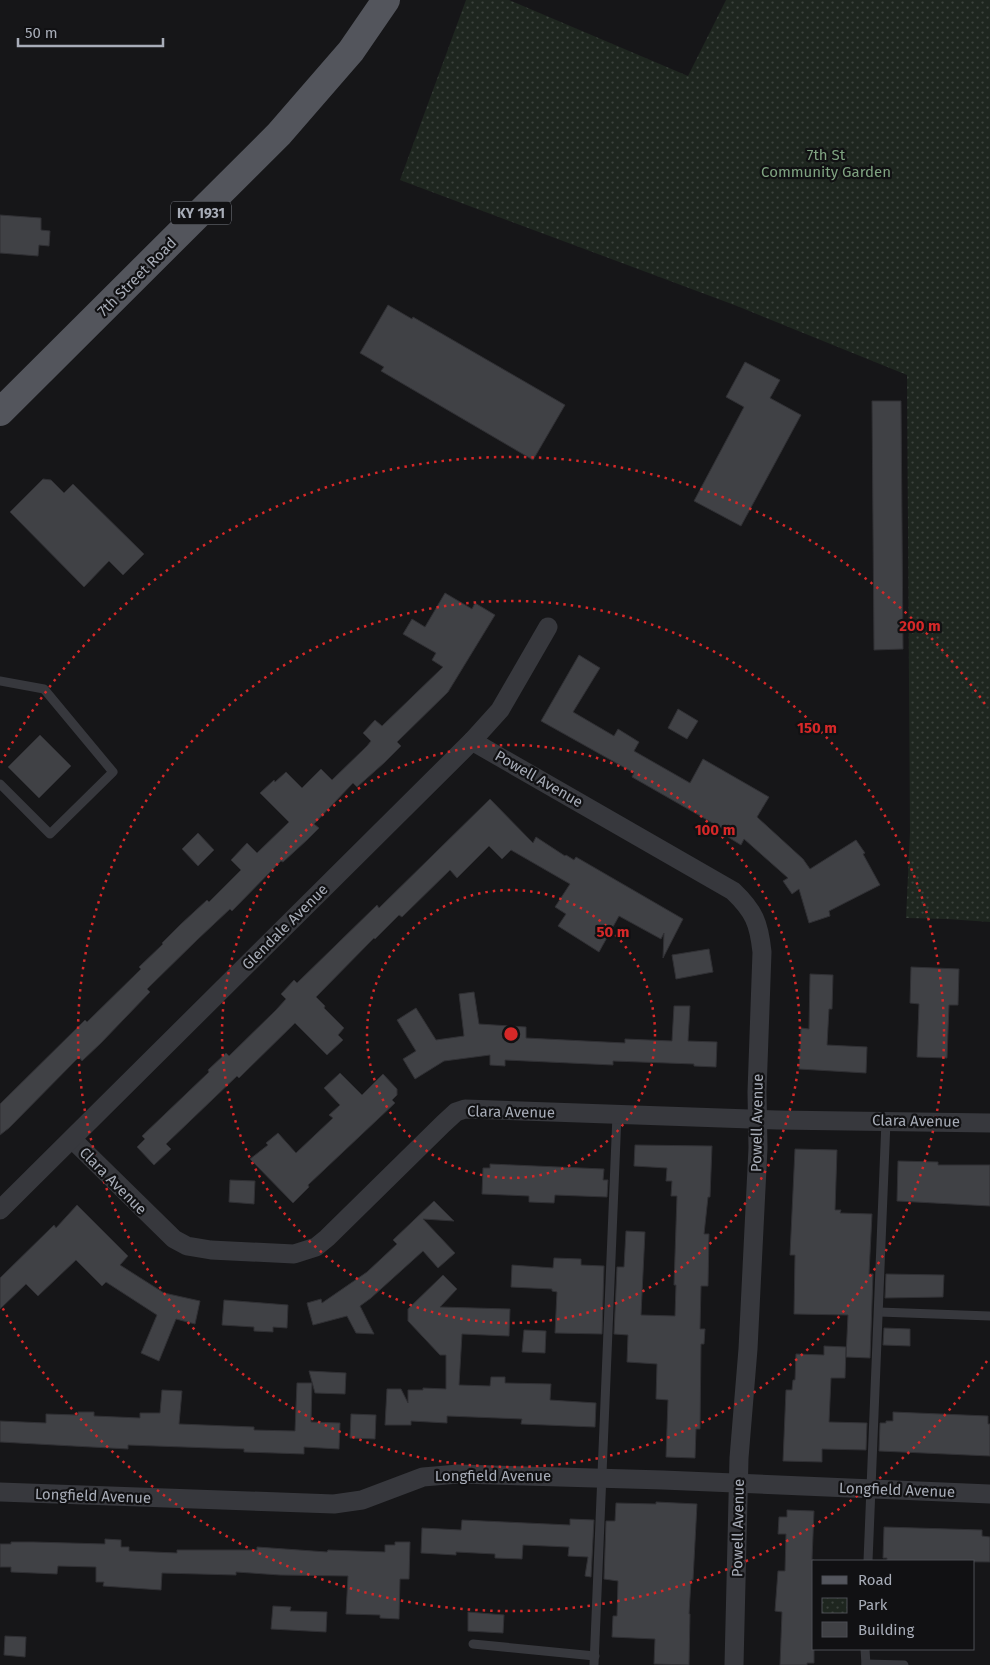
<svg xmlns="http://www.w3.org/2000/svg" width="990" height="1665" viewBox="0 0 990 1665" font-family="'Fira Sans',sans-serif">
  <defs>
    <pattern id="park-dots" width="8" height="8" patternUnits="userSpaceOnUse" patternTransform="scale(1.25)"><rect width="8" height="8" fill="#1e261f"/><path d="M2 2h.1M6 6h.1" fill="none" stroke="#3c433d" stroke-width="1.8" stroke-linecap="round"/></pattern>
  </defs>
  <rect width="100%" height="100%" fill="#161618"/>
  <polygon fill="url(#park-dots)" points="466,0 509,0 688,76 726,0 990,0 990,922 947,919 906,918 910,832 907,375 737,306 400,180"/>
  <g fill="#404145" stroke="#303034">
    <polygon points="0,215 41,218 41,230 50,231 49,246 39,245 38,256 0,253"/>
    <polygon points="388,305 412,319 413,317 565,405 533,460 381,371 384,367 360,353"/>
    <polygon points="745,362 780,380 770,398 801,415 741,526 694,501 744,407 726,397"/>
    <polygon points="872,401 901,401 903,649 874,650"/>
    <polygon points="43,479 51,480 64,493 73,484 144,554 123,575 109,561 84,587 10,512"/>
    <polygon points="445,593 472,609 475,603 495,615 448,692 397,742 401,746 384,763 357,787 353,783 314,824 319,828 307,840 283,862 281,861 232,911 230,909 197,940 147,989 150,992 101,1043 82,1061 79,1057 9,1128 0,1135 0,1104 85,1020 87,1022 141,969 139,967 163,944 162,943 181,924 207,900 209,902 241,870 231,860 247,843 257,853 289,822 260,793 274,780 275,782 286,772 302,788 321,769 332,780 367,746 371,741 363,733 375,720 382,726 443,667 432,660 436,653 403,634 412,619 425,627"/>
    <polygon points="579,655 600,668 573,712 614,736 618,729 639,742 634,751 690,783 703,759 769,797 757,817 803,859 810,869 856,840 865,853 863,854 880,885 829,911 830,916 809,923 799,889 792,894 783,881 788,878 744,839 741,845 728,837 730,833 632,777 634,773 541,721"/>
    <polygon points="678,709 698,721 687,739 668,728"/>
    <polygon points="40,735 71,766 39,798 8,767"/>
    <polygon points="490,799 533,843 536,837 565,856 566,855 574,860 576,857 683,919 663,958 664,933 661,939 619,916 599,952 558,926 566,914 555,907 570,884 511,850 502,859 489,846 457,878 450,870 402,917 399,915 375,939 374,938 316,997 325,1006 324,1008 344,1028 338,1035 343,1040 327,1055 295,1023 239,1078 237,1076 166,1144 171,1149 154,1165 137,1147 145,1139 142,1136 209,1072 208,1070 226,1053 229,1056 276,1010 286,999 281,994 294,980 297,983 377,905 379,908"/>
    <polygon points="198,833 214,850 198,866 182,849"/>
    <polygon points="709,949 713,972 676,979 672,955"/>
    <polygon points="911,967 959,969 958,1005 949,1005 947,1058 917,1057 919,1004 910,1003"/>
    <polygon points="810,974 833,975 832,1009 829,1009 827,1045 867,1047 866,1073 799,1069 801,1028 809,1029"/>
    <polygon points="474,992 479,1024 526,1027 526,1038 625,1043 625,1039 672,1041 674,1006 690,1006 688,1041 717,1042 716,1067 694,1066 694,1064 613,1061 613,1065 505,1060 505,1066 490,1065 490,1055 444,1061 415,1079 403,1059 416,1051 397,1020 416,1008 436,1040 464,1036 459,994"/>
    <polygon points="340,1073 362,1095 383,1074 397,1089 397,1095 392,1100 395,1103 308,1185 309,1187 293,1203 250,1159 268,1145 266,1143 278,1133 296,1153 333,1118 329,1115 340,1105 324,1088"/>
    <polygon points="635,1145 712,1146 710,1197 708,1197 704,1234 709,1234 708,1286 701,1286 700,1329 705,1329 704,1344 701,1344 700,1429 696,1429 695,1458 666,1457 668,1400 656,1399 657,1364 627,1362 628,1335 614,1334 617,1267 624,1267 626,1231 645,1232 641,1315 675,1316 676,1285 674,1285 677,1196 671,1196 672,1181 666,1181 667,1168 634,1166"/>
    <polygon points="795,1149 837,1150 835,1210 841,1210 840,1213 872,1214 869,1274 873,1274 870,1358 846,1357 848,1315 794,1314 795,1255 790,1255"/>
    <polygon points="898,1161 938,1162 938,1165 990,1165 990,1206 897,1201"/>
    <polygon points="490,1164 604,1169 603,1180 608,1180 607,1197 555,1195 554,1203 529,1202 529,1196 482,1194 483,1168 490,1168"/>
    <polygon points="230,1180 255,1181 254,1204 229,1202"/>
    <polygon points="434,1201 454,1221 423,1219 455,1253 438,1268 423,1251 371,1298 360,1306 374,1334 356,1333 347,1316 313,1325 307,1303 321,1299 322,1303 367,1272 397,1244 393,1240"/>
    <polygon points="77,1205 128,1256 120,1265 164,1293 200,1301 195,1324 176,1319 159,1361 141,1353 157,1315 106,1282 102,1286 76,1260 38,1296 26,1284 0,1309 0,1278 54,1225 56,1228"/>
    <polygon points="554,1258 581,1259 581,1265 604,1266 602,1334 555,1333 557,1292 552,1291 552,1289 511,1287 512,1265 553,1268"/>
    <polygon points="886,1274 944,1275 943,1297 885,1298"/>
    <polygon points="443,1275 457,1289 440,1307 510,1309 509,1336 462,1334 459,1385 490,1386 491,1377 505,1377 505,1383 551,1384 550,1400 596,1403 595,1427 521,1424 522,1419 447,1416 447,1423 411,1421 411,1425 385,1425 387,1389 401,1389 408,1403 408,1390 423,1390 423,1388 446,1389 446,1355 440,1355 408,1321 408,1309"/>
    <polygon points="224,1300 288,1305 287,1328 273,1327 273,1332 254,1331 254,1327 222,1325"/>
    <polygon points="884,1328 910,1329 910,1346 883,1345"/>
    <polygon points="524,1330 546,1331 545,1353 522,1352"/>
    <polygon points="824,1346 846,1347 845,1378 831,1378 829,1422 867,1423 866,1450 822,1449 822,1462 783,1461 786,1390 792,1390 793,1380 795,1380 796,1354 824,1355"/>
    <polygon points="309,1371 346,1373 345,1394 315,1393"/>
    <polygon points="297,1383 312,1383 311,1422 340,1423 339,1449 304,1447 304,1454 244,1452 244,1449 212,1448 128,1445 128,1449 0,1442 0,1421 46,1423 46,1414 78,1415 78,1412 94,1412 94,1416 140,1418 140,1413 160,1413 162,1390 182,1391 179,1424 254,1427 254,1430 295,1431"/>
    <polygon points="893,1412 988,1416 988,1424 990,1424 990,1456 879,1451 880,1423 886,1423 886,1421 893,1421"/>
    <polygon points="351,1414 376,1415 375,1439 350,1438"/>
    <polygon points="656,1502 697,1504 693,1580 691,1580 689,1614 690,1614 689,1665 654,1664 655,1639 612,1637 613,1616 617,1616 618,1581 604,1579 606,1521 615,1521 616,1503 656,1504"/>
    <polygon points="787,1510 814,1511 812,1560 814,1560 814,1663 807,1663 807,1665 780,1665 782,1612 775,1611 778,1571 785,1571 786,1534 778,1534 779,1517 787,1517"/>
    <polygon points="570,1519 594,1520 591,1577 585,1576 588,1557 568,1556 569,1547 523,1545 522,1559 495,1558 495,1554 456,1552 456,1555 421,1553 422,1528 461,1530 462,1520 570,1525"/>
    <polygon points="884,1527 982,1530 982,1536 990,1537 990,1562 887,1561 887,1558 883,1558"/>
    <polygon points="105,1539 121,1540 121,1547 129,1547 129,1551 177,1553 177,1550 257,1550 257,1547 327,1552 328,1550 385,1552 385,1545 395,1545 395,1542 410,1542 409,1579 400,1579 399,1619 380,1618 380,1615 346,1614 348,1576 280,1575 236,1572 236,1575 162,1573 161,1590 103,1586 104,1582 96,1582 96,1567 58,1566 57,1574 11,1572 11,1567 0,1567 0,1544 11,1544 11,1542 34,1542 105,1544"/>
    <polygon points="273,1606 291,1607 290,1611 327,1612 326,1632 271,1629"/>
    <polygon points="468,1612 504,1615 503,1633 468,1631"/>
    <polygon points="5,1636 26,1637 25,1657 4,1655"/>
  </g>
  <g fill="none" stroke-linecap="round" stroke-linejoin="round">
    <g stroke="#37383d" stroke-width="9">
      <polyline points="0,681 44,689 113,772 50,834 0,784"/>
      <polyline points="879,1312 990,1316"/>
      <polyline points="868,1561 886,1121"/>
      <polyline points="473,1644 595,1656"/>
      <polyline points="865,1649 866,1665"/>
      <polyline points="866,1664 904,1665"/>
      <polyline points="594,1665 617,1115"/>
    </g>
    <g stroke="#37383d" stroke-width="19">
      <path d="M472,741L733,891C754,911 759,923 762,952L757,1092L758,1148L748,1349L739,1458L734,1665"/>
      <polyline points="72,1139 174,1239 187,1246 211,1250 294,1254 316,1247 327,1238 443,1124 456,1112 465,1109 777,1120 990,1123"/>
      <polyline points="0,1210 472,741 500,710 548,627"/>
      <polyline points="0,1492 334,1504 362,1500 423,1477 458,1474 663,1480 990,1494"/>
    </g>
    <polyline stroke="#53555c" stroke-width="28" points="0,412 279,134 351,51 386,0"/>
  </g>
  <g fill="none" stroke="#d62828" stroke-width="2.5" stroke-dasharray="2.5 5">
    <circle cx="511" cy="1034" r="144"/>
    <circle cx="511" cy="1034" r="289"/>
    <circle cx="511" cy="1034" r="433"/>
    <path d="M987 1361A578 578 0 0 1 1 1305M1 763A578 578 0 0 1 987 707"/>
  </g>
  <g text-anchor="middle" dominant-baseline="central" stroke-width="4.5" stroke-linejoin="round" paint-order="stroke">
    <rect fill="#111113" stroke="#7b7e86" stroke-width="1" x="171" y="201.5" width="60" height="23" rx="4"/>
    <g font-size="14" font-weight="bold" fill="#a8adb8">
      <text x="201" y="213">KY 1931</text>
    </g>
    <g font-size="15" fill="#7fa381" stroke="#111113">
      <text x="826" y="155">7th St<tspan x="826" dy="17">Community Garden</tspan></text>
    </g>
    <g font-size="15" fill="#a8adb8" stroke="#111113">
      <text transform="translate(137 277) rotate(-45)">7th Street Road</text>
      <text transform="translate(539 779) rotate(30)">Powell Avenue</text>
      <text transform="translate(285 927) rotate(-45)">Glendale Avenue</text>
      <text transform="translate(511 1112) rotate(1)">Clara Avenue</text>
      <text transform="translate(916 1121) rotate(1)">Clara Avenue</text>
      <text transform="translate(757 1123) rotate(-89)">Powell Avenue</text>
      <text transform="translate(113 1181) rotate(45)">Clara Avenue</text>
      <text x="493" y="1476">Longfield Avenue</text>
      <text transform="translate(897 1490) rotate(2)">Longfield Avenue</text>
      <text transform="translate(93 1496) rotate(2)">Longfield Avenue</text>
      <text transform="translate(738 1528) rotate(-89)">Powell Avenue</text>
    </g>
  </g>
  <circle cx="511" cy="1034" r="8" fill="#d62828" stroke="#111113" stroke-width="2.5"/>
  <g font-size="15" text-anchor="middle" font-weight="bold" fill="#d62828" stroke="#111113" stroke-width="4.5" stroke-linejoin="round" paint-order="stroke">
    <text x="920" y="631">200 m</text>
    <text x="817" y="733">150 m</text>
    <text x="715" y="835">100 m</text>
    <text x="613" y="937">50 m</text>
  </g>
  <rect x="812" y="1560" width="162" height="90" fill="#111113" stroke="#4d4f55"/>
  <rect x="822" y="1576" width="25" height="8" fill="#53555c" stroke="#4d4f55"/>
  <text x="858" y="1585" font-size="15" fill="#a8adb8">Road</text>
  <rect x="822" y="1598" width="25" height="15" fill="url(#park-dots)" stroke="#4d4f55"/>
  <text x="858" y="1610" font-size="15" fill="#a8adb8">Park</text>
  <rect x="822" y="1622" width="25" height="15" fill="#404145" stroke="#4d4f55"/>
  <text x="858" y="1635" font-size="15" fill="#a8adb8">Building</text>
  <path d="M18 38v8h145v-8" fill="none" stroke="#a8adb8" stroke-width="2.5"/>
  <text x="25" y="38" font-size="15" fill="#a8adb8" stroke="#111113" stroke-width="4" paint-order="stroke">50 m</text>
</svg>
